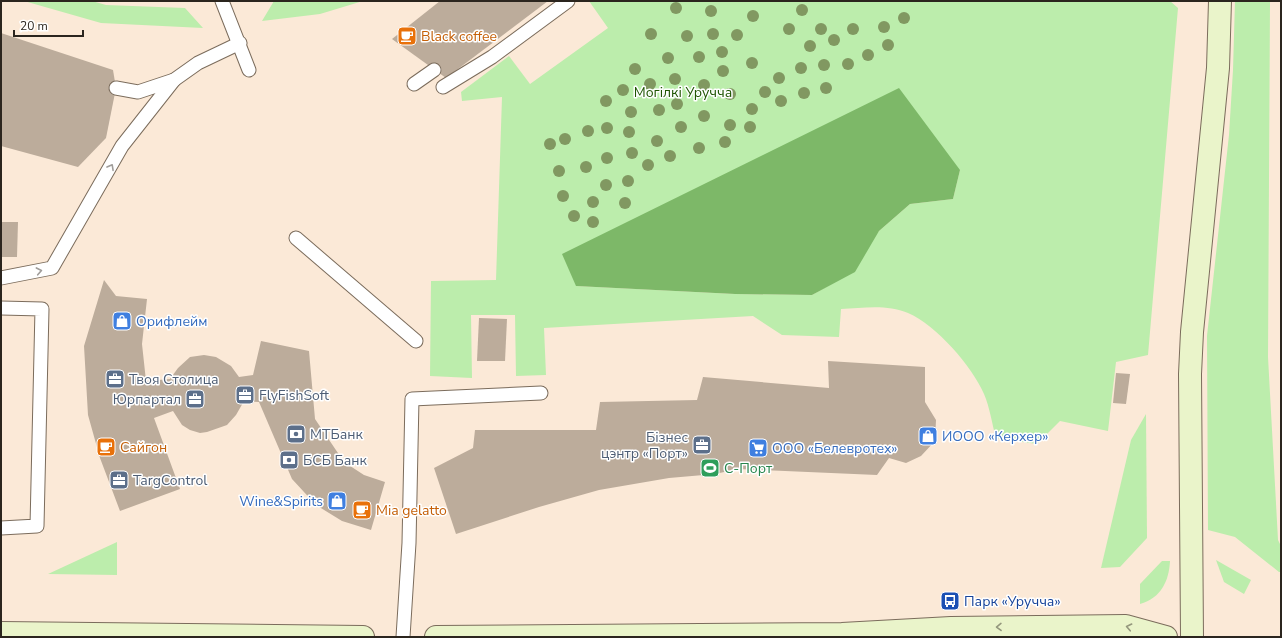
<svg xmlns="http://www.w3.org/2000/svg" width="1282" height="638" viewBox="0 0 1282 638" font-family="'Nunito Sans',sans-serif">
  <rect width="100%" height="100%" fill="#fbe9d7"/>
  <g fill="#bcedac" fill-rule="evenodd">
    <polygon points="24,1 92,1 106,5 185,8 203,28 101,23"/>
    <polygon points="274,1 363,1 320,14 262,21"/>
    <path d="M589,1H1170L1178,8L1148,355L1116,362L1108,431L1060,421L1037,444L996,438C992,424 990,408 984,394C972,366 936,325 908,313C887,304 863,308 841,309L839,337L782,335L753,316L544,328L546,375L516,376L515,315H471L472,378L430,376L431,281L496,280L502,97L462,101L461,92L509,56L530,84L608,28ZM960,170L953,199L910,204L879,231L833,283L812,295L735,294L576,286Z"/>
    <polygon points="1235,1 1270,1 1268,357 1278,540 1281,546 1281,572 1279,572 1235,537 1208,530 1207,336 1229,135 1233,70"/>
    <polygon points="1146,414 1147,538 1120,567 1101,568 1131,440"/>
    <polygon points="117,542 117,575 48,574"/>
    <polygon points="1216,560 1251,580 1244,594 1224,582"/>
    <path d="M1162,561H1170C1169,581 1161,598 1140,604V584Z"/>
  </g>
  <polygon fill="#7db868" points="899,88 960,170 953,199 910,204 879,231 855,272 812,295 735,294 576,286 562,254"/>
  <g fill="#bcac9b">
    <polygon points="440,1 548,1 446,78 392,39"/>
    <polygon points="1,33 113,70 116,88 106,138 78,167 1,146"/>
    <polygon points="1,222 18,222 17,257 1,257"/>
    <polygon points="104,280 116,296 147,299 142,344 146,381 170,379 178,368 190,357 204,355 216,357 231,366 239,377 253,375 261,341 309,351 315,419 344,462 364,475 385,482 371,530 342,521 316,505 292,479 259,402 244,401 236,415 227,425 207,432 200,433 190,430 182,425 173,411 154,418 180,489 120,511 100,458 88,415 84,346"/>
    <polygon points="479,318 507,319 505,361 477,361"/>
    <polygon points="828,361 925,367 925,402 936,420 935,441 921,456 906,463 889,458 877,475 738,469 715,474 669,478 599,490 539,507 456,534 434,468 473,448 475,430 596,430 600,402 697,400 703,377 829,388"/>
    <polygon points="1116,373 1130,374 1126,404 1113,403"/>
  </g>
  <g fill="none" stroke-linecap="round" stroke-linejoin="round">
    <defs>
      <g id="lane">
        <polyline points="222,1 249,70"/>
        <polyline points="414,84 434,70"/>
        <polyline points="443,87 492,57 568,1"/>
        <polyline points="116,88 138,92 174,80 198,63 240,43"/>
        <polyline points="296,238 416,341"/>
        <polyline points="1,278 52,268 122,146 174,80"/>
        <polyline points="1,308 42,309 37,526 1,528"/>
        <polyline points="403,637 409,543 412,399 541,393"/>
      </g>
      <g id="secondary">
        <polyline points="1,633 363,637"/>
        <polyline points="436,637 842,634 951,628 1126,626 1166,637"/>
        <polyline points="1192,637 1190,374 1192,332 1218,68 1220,1"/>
      </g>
    </defs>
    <use href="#lane" stroke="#7b6c5c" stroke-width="15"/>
    <use href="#secondary" stroke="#7b6c5c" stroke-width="24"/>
    <use href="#lane" stroke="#fff" stroke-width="13"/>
    <use href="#secondary" stroke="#eaf4ca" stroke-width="22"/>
  </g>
  <g fill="#819861">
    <circle cx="676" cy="8" r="6"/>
    <circle cx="802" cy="10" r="6"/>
    <circle cx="711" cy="11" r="6"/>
    <circle cx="753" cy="16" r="6"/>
    <circle cx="904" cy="18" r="6"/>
    <circle cx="884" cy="27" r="6"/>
    <circle cx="789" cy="29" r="6"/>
    <circle cx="821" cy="29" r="6"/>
    <circle cx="853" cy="29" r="6"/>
    <circle cx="651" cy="34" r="6"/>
    <circle cx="713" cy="34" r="6"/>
    <circle cx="737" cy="35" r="6"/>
    <circle cx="687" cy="36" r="6"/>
    <circle cx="834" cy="40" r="6"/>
    <circle cx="888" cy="45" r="6"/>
    <circle cx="810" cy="46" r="6"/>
    <circle cx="722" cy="52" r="6"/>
    <circle cx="868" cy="55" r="6"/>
    <circle cx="699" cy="57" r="6"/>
    <circle cx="668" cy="58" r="6"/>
    <circle cx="752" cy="63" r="6"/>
    <circle cx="848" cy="64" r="6"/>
    <circle cx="824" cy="65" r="6"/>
    <circle cx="801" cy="68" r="6"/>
    <circle cx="635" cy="69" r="6"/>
    <circle cx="723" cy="71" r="6"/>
    <circle cx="779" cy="78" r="6"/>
    <circle cx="675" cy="79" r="6"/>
    <circle cx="650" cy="84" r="6"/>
    <circle cx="704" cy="85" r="6"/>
    <circle cx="826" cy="88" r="6"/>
    <circle cx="623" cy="90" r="6"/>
    <circle cx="765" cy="92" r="6"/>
    <circle cx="804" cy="93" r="6"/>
    <circle cx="730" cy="94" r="6"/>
    <circle cx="606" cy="101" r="6"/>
    <circle cx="781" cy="101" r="6"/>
    <circle cx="677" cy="104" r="6"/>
    <circle cx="752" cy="109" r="6"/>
    <circle cx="659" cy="110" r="6"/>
    <circle cx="631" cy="112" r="6"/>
    <circle cx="704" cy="116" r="6"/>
    <circle cx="730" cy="125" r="6"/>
    <circle cx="681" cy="127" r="6"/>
    <circle cx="750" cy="127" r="6"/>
    <circle cx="607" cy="128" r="6"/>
    <circle cx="588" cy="131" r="6"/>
    <circle cx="629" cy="132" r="6"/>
    <circle cx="565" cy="139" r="6"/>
    <circle cx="657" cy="141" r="6"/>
    <circle cx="725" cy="142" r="6"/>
    <circle cx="550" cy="144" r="6"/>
    <circle cx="699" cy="148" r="6"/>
    <circle cx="632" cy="153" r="6"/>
    <circle cx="670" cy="156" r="6"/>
    <circle cx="607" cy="158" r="6"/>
    <circle cx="648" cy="165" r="6"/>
    <circle cx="586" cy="167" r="6"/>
    <circle cx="559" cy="171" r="6"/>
    <circle cx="628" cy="181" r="6"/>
    <circle cx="606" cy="185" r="6"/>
    <circle cx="563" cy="196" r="6"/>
    <circle cx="593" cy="202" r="6"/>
    <circle cx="625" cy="203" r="6"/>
    <circle cx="574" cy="216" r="6"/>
    <circle cx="593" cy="222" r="6"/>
  </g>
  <defs><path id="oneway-chevron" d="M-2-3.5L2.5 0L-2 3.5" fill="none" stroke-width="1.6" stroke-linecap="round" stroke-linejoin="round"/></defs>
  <g stroke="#a09d9a">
    <use href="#oneway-chevron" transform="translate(111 167) rotate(-61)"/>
    <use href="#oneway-chevron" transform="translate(39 271) rotate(-11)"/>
  </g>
  <g stroke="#94977d">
    <use href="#oneway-chevron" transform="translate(999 627) rotate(179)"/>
    <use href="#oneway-chevron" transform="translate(1129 627) rotate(-168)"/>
  </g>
  <defs>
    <symbol id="cafe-square" viewBox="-11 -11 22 22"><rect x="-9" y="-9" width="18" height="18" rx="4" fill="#e8710a" stroke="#fff"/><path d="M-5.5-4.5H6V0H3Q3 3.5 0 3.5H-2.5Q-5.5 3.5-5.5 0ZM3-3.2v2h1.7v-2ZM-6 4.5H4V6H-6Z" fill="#fff"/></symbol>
    <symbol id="shop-square" viewBox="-11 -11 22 22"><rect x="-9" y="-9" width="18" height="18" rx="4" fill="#3f7fe0" stroke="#fff"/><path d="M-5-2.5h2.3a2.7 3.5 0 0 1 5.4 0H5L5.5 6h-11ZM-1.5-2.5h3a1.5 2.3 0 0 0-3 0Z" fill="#fff"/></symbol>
    <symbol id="office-square" viewBox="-11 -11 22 22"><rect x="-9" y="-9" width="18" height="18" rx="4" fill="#5c6f8a" stroke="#fff"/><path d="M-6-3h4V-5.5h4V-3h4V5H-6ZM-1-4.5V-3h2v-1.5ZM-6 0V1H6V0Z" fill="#fff"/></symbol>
    <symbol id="bank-square" viewBox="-11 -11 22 22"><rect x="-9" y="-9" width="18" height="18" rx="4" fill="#5c6f8a" stroke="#fff"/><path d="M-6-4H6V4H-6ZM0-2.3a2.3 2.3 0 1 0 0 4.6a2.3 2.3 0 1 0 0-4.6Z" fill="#fff"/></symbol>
    <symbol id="supermarket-square" viewBox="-11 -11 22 22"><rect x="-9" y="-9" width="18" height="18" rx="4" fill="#3f7fe0" stroke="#fff"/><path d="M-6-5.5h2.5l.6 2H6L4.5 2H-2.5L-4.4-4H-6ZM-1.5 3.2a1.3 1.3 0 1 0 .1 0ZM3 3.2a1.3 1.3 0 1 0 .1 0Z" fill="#fff"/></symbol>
    <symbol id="stadium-square" viewBox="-11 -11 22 22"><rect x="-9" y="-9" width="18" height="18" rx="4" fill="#2e9e5b" stroke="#fff"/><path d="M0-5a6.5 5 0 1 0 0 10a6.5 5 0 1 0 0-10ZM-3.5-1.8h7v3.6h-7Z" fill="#fff"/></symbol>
    <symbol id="bus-square" viewBox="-11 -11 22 22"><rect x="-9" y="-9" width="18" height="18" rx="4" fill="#1a4fb4" stroke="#fff"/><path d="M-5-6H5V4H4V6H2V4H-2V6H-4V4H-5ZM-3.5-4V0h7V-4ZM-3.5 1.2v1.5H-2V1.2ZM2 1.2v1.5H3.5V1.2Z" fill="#fff"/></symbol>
  </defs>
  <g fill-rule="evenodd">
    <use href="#cafe-square" x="396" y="25" width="22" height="22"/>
    <use href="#shop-square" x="111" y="310" width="22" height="22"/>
    <use href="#office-square" x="104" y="368" width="22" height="22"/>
    <use href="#office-square" x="234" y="384" width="22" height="22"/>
    <use href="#office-square" x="184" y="388" width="22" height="22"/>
    <use href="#bank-square" x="285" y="423" width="22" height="22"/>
    <use href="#shop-square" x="917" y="425" width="22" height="22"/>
    <use href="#office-square" x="691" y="434" width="22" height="22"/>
    <use href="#cafe-square" x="95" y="436" width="22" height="22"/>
    <use href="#supermarket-square" x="747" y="437" width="22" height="22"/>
    <use href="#bank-square" x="278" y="449" width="22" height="22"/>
    <use href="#stadium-square" x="699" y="457" width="22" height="22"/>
    <use href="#office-square" x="108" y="469" width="22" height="22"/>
    <use href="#shop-square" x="326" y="490" width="22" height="22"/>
    <use href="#cafe-square" x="351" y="499" width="22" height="22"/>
    <use href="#bus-square" x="939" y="590" width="22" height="22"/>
  </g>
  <g text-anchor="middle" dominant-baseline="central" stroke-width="3" stroke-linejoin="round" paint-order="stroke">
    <g font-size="14" fill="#c56008" stroke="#fff" text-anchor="start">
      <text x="421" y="36">Black coffee</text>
      <text x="120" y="447">Сайгон</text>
      <text x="376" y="510">Mia gelatto</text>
    </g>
    <g font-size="14" fill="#1e5500" stroke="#fff">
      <text x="683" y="92">Могілкі Уручча</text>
    </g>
    <g font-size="14" fill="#366cbe" stroke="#fff" text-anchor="start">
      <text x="136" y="321">Орифлейм</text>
      <text x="942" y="436">ИООО «Керхер»</text>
      <text x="772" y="448">ООО «Белевротех»</text>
      <text x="323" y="501" text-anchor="end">Wine&amp;Spirits</text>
    </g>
    <g font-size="14" fill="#4e5e75" stroke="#fff" text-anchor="start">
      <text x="129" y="379">Твоя Столица</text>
      <text x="259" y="395">FlyFishSoft</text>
      <text x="181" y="399" text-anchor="end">Юрпартал</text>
      <text x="310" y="434">МТБанк</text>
      <text x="688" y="437" text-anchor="end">Бізнес<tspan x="688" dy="16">цэнтр «Порт»</tspan></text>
      <text x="303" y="460">БСБ Банк</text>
      <text x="133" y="480">TargControl</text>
    </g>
    <g font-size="14" fill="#27864d" stroke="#fff" text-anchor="start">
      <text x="724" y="468">С-Порт</text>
    </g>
    <g font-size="14" fill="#164399" stroke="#fff" text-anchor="start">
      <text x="964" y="601">Парк «Уручча»</text>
    </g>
  </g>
  <rect width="1282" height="638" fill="none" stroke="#2b251e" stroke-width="4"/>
  <path d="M14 30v6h69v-6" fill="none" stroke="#2b251e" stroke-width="2"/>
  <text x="20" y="30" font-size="12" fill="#2b251e" stroke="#ffffff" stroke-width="3" paint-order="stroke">20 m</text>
</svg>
